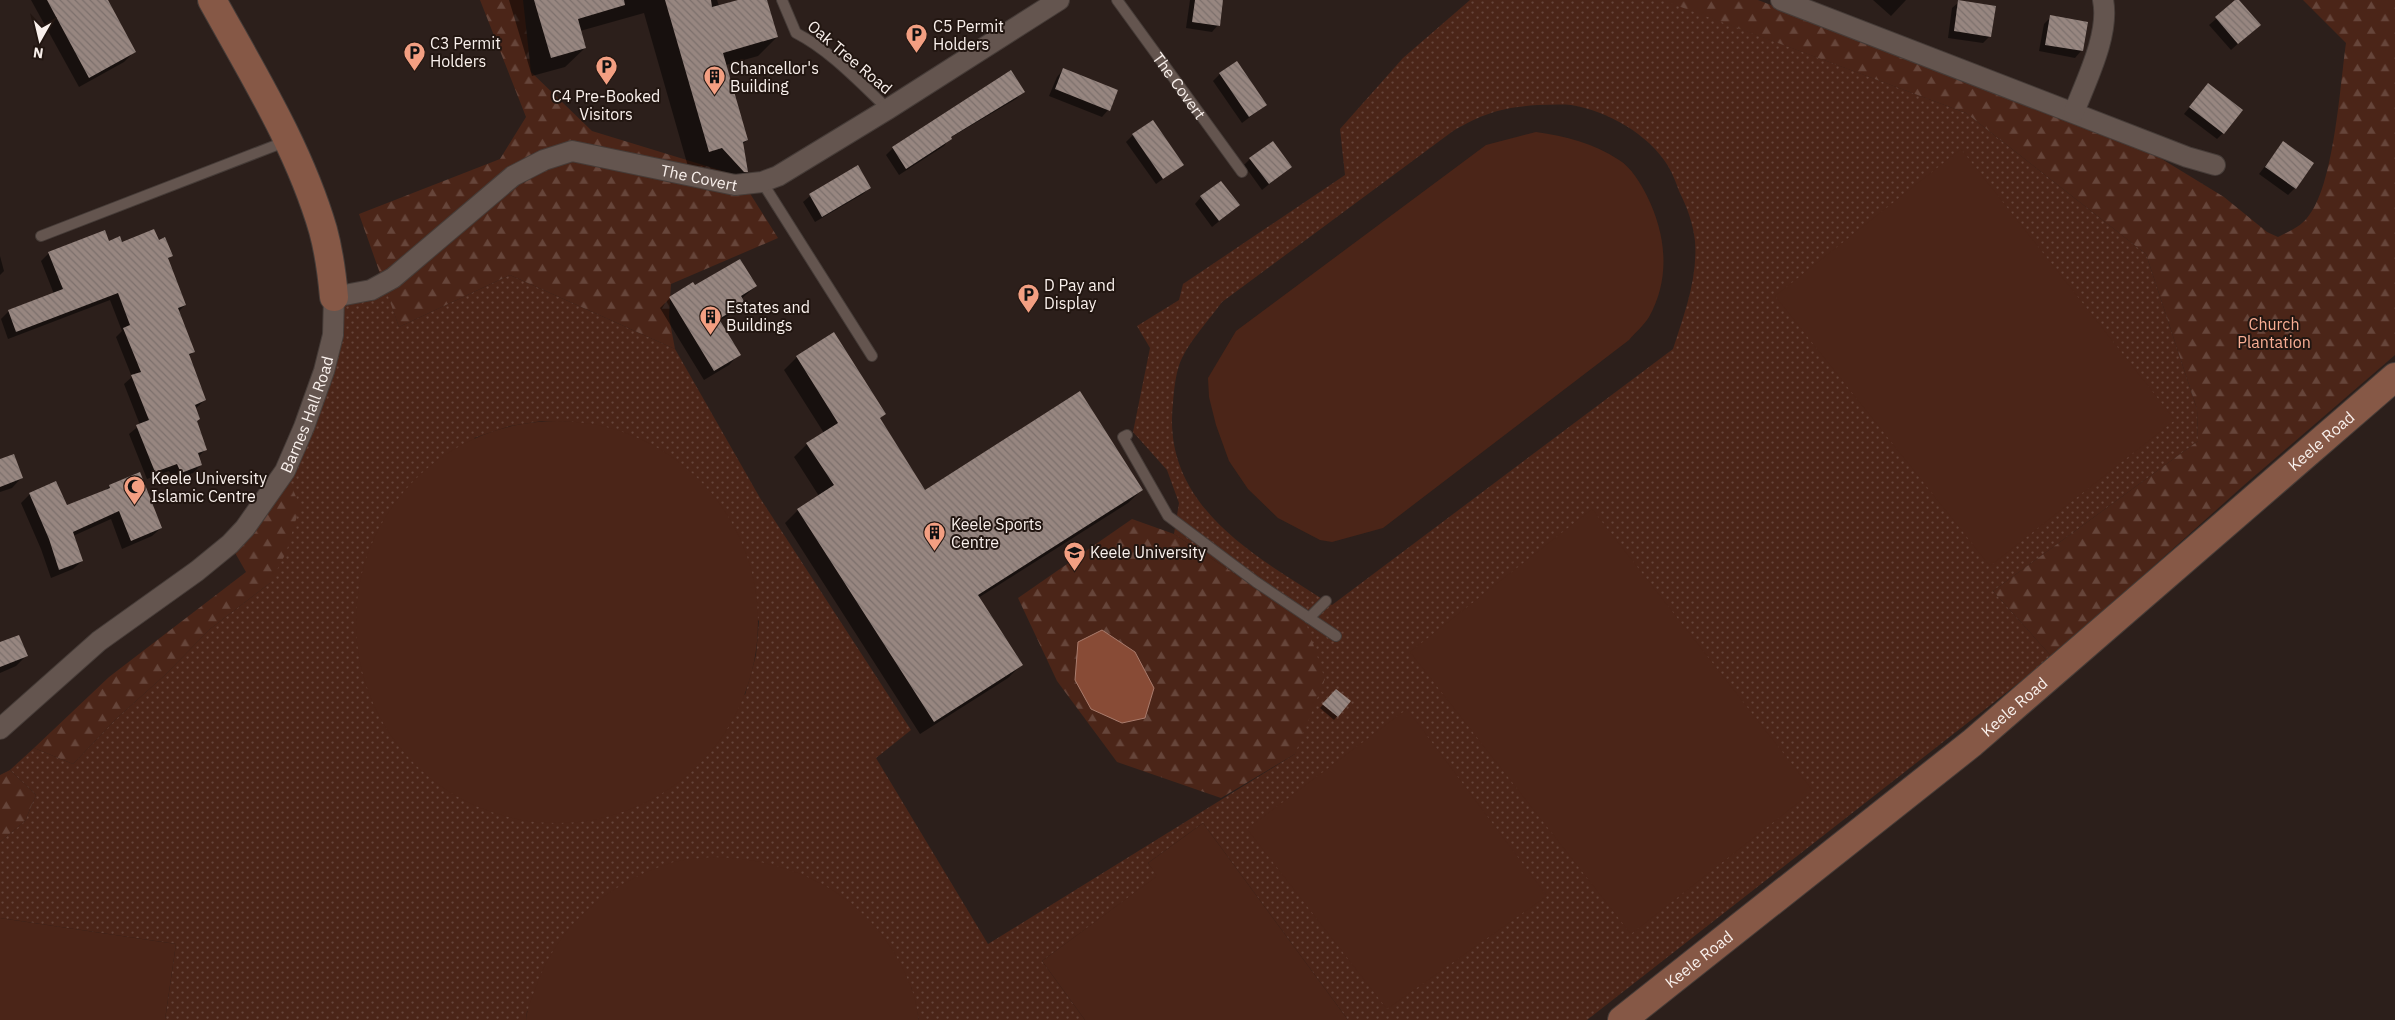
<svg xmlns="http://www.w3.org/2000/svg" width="2395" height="1020" viewBox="0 0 2395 1020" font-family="'IBM Plex Sans',sans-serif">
  <defs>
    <pattern id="grass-dots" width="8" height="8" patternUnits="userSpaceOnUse" patternTransform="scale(1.25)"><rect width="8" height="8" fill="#4b2518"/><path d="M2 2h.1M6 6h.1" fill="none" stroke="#66453a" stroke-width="1.8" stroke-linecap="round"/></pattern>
    <pattern id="forest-firs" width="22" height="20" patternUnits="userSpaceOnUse" patternTransform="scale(1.25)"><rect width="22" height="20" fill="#4b2518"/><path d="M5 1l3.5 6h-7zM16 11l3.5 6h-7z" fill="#66453a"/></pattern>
    <pattern id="building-back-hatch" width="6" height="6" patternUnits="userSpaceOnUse" patternTransform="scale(1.25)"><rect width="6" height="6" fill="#978680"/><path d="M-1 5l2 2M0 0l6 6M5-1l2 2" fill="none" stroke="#7c706c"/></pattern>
  </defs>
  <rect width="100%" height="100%" fill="#2c1f1b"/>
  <path fill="url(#grass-dots)" fill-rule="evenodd" d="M1470,0H1664L1966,113L2146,254L2197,409L2198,441L1993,591L2052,657L1587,1020H1348L1203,823L1148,863L1158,876L1042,961L1085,1020H919L911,987L527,1011L526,1020H165L176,944L0,918V842L25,821L36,795L10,770L34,748L73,764L117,718L165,675L210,629L270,583L285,471L304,427L334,297L384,283L399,327L510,275L675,349L760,498L911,730L876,758L988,944L1295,754L1305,620L1174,534L1179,503L1167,470L1133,432L1150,348L1137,326L1179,300L1183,284L1345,175L1340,129L1403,58ZM1537,105C1548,105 1560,104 1571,105C1607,111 1649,134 1668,166C1673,174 1676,183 1679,191C1687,207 1693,223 1695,241C1698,278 1684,315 1673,349L1332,605C1257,557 1161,507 1173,403C1174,389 1176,370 1182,358C1192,338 1209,320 1222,302L1453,131C1484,113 1501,108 1537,105ZM542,421L573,422L759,621L756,655L745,695L474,438L510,426Z"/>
  <g fill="url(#forest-firs)">
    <polygon points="480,0 523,0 531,72 592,131 739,176 778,238 671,284 669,317 675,349 510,275 399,327 359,214 500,159 526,117"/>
    <path d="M1662,0H1758L2152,153L2224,197L2267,232L2278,237C2288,232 2300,227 2307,218C2334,188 2340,85 2346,43L2303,0H2395V355L2243,486L2052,657L1993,591L2198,441L2197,409L2146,254L1966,113Z"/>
    <polygon points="285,471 300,506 286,553 270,583 210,629 165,675 117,718 73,764 34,748 109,677 246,572 230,544"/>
    <polygon points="1132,519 1174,534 1305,620 1325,679 1295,754 1221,798 1117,762 1057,681 1018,598"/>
    <polygon points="10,770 36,795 25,821 0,842 0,775"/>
  </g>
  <g fill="#4b2518">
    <path d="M1536,132C1566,136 1593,143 1619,160C1631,167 1641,184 1647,196C1666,234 1671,278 1649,317C1644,325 1635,333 1629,340L1383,528L1332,542L1320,540L1278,518L1248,489L1229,461L1216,425L1209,397L1208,378L1236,331L1486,145Z"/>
    <polygon points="1961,149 2175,420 1990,566 1775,296"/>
    <circle cx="557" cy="622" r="201"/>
    <polygon points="1592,509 1813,791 1631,934 1410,652"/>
    <polygon points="1407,709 1547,896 1387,1009 1247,829"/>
    <polygon points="1203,823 1348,1020 1085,1020 1042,961 1157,876 1148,863"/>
    <path d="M711,857C800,858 878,900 911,987C915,997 917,1009 919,1020H526C527,1008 532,998 536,987C558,925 608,884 670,863C683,859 698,859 711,857Z"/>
    <polygon points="0,918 176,944 165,1020 0,1020"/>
  </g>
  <polygon fill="#884b36" stroke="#aa7c6d" points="1102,630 1135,652 1154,688 1145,718 1122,723 1091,709 1075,680 1078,642"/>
  <g fill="#0007">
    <polygon points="31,0 106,0 134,52 124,62 79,87"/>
    <polygon points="509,0 717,0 719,6 743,0 766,0 777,37 758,56 726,65 747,140 742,145 747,171 728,190 724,191 702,166 689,170 644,13 580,31 585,48 565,67 532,76"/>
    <polygon points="1190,0 1222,0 1218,25 1212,32 1186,28"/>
    <polygon points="1873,0 1906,0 1891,16"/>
    <polygon points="2238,0 2252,31 2231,50 2209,25"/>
    <polygon points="1959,2 1990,36 1983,43 1948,38 1952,8"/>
    <polygon points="2051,17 2086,23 2081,51 2075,58 2039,51 2044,24"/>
    <polygon points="1063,70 1108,110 1102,117 1049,96 1057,77"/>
    <polygon points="1220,74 1266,105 1242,123 1213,81"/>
    <polygon points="2208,85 2223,133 2217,139 2184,114"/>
    <polygon points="1023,92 1016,99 950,138 944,146 899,175 886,155 893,148"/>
    <polygon points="1133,135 1182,165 1156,184 1126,142"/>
    <polygon points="2283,143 2295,188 2288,195 2259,174"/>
    <polygon points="1250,159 1290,167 1262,190 1244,165"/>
    <polygon points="858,167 870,187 863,194 815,222 803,202 810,196"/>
    <polygon points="1201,197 1239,205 1212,227 1195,204"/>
    <polygon points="158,241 172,255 167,260 185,305 178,312 193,352 188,357 205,400 195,409 196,422 206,449 198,457 201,465 193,473 173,480 169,471 147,479 129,434 140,425 124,384 132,377 116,337 122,331 110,300 8,339 1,319 9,311 54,294 41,261 49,253 108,242"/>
    <polygon points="0,256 4,271 0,275"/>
    <polygon points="756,286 741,299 744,303 733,313 719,321 739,354 729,365 704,380 660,308 670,298 694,287"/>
    <polygon points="797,357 879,419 925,492 1142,490 1128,503 978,598 1021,665 1008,678 920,734 785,523 798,510 819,496 794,457 807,444 824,433 784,370"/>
    <polygon points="0,461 22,477 12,488 0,492"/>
    <polygon points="110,486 161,528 152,536 122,549 111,519 73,536 82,561 73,569 51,578 41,549 21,503 30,494 66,506 104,492"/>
    <polygon points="0,644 26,656 16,666 0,673"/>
    <polygon points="1336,690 1349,702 1334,720 1320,708"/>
  </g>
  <g fill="url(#building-back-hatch)">
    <polygon points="47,0 108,0 136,52 89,78"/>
    <polygon points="534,0 624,0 625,5 578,19 586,48 551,58"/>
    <polygon points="665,0 711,0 712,7 738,0 767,0 778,37 723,53 748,140 743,142 748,172 744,172 722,148 709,152"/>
    <polygon points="1195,0 1223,0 1220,26 1192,22"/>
    <polygon points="1958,0 1996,6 1991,37 1954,31"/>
    <polygon points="2235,0 2239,0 2261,25 2238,44 2215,17"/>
    <polygon points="2050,15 2088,22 2083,51 2045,45"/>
    <polygon points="1237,61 1267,105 1249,117 1219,73"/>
    <polygon points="1063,68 1118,90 1110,111 1055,89"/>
    <polygon points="1011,70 1025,92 951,137 952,139 906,169 892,147"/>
    <polygon points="2208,83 2243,110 2224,134 2189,107"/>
    <polygon points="1153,120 1184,165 1163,179 1132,134"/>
    <polygon points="1273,141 1292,167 1269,184 1249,158"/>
    <polygon points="2283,141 2314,163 2296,189 2265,167"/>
    <polygon points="858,165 871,188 822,217 809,194"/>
    <polygon points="1221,181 1240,205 1219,221 1200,196"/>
    <polygon points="154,229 159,240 165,237 173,256 168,258 186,305 178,308 195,352 189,354 206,400 195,405 200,419 197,421 207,450 198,453 202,465 181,473 177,464 155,472 136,425 149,420 131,375 141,372 123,328 130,325 118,293 16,332 8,310 63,289 48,252 105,230 109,241 120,236 122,242"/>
    <polygon points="740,259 757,286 741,296 745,303 719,319 741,355 714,371 669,297 693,282 695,285"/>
    <polygon points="834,332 886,414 880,418 925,490 1080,391 1143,490 978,595 1023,665 934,722 797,509 834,485 806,443 838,423 796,356"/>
    <polygon points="14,454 23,478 0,487 0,459"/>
    <polygon points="140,472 162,528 131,541 119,511 73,532 83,561 59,570 49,539 29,493 56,481 67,505 110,488 109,485"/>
    <polygon points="19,635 28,656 0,667 0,642"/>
    <polygon points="1336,689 1351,701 1338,717 1322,704"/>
  </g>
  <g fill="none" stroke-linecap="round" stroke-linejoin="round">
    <defs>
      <g id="lane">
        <path d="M782,0L796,33C831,51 860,83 888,109"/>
        <path id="s1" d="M1117,0L1242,172"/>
        <polyline points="762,182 872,356"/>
        <polyline points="41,236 287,141"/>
        <polyline points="1127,435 1123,437 1168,516 1256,582 1336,636"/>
        <polyline points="1309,618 1326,601"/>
      </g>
      <g id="street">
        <polyline points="1781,0 2187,157 2215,165"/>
        <path d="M2074,112C2086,81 2110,34 2103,0"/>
        <path id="s2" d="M0,729L99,641L197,571L230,544L245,528L285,471L304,427L324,371L333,335L334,297L371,290L393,278L513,176L544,160L572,151L735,185L762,182L778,176L888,109L1059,0"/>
      </g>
      <g id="secondary">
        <path d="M212,0C253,74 299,148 323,230C329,252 332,275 334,297"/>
        <path id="s3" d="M1622,1020L1972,743L2395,377"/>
      </g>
    </defs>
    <use href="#lane" stroke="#463c38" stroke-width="12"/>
    <use href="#street" stroke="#463c38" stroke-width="22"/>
    <use href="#secondary" stroke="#463c38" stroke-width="30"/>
    <use href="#lane" stroke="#64554f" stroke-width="10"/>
    <use href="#street" stroke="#64554f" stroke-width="20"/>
    <use href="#secondary" stroke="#865846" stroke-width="28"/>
  </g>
  <defs>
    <symbol id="parking-pin" viewBox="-11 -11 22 30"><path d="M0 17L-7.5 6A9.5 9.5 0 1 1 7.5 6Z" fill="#f39f82" stroke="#221611"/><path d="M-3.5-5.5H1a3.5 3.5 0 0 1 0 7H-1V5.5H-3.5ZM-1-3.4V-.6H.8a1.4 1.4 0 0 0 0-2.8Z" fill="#111"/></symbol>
    <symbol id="building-pin" viewBox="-11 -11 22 30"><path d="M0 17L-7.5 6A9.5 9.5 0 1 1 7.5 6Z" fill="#f39f82" stroke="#221611"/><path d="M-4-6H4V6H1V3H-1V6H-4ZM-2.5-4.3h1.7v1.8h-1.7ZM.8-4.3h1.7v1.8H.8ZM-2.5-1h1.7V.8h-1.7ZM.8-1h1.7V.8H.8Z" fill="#111"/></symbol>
    <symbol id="mosque-pin" viewBox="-11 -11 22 30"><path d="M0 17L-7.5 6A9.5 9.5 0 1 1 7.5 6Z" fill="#f39f82" stroke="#221611"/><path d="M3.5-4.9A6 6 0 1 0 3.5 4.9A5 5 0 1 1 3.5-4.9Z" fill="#111"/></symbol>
    <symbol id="university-pin" viewBox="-11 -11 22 30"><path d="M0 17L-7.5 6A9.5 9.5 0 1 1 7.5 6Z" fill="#f39f82" stroke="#221611"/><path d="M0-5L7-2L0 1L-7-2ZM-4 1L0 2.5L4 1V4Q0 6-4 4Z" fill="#111"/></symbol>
  </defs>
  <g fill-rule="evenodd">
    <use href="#parking-pin" x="904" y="22" width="25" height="34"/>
    <use href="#parking-pin" x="402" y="40" width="25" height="34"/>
    <use href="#parking-pin" x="594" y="54" width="25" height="34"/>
    <use href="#building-pin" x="702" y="64" width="25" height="34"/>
    <use href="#parking-pin" x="1016" y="282" width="25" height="34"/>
    <use href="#building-pin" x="698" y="304" width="25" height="34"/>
    <use href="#mosque-pin" x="122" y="474" width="25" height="34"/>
    <use href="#building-pin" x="922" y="520" width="25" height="34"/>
    <use href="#university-pin" x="1062" y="540" width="25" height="34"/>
  </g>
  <g text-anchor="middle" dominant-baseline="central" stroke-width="4" stroke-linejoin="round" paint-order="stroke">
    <g font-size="16" fill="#f9f0ec" stroke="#221611" text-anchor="start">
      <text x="933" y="26">C5 Permit<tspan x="933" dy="18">Holders</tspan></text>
      <text x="430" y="43">C3 Permit<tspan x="430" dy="18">Holders</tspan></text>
      <text x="730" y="68">Chancellor's<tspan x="730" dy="18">Building</tspan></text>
      <text x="606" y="96" text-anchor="middle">C4 Pre-Booked<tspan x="606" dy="18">Visitors</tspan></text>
      <text x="1044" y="285">D Pay and<tspan x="1044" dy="18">Display</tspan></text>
      <text x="726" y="307">Estates and<tspan x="726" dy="18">Buildings</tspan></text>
      <text x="151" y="478">Keele University<tspan x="151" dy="18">Islamic Centre</tspan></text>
      <text x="951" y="524">Keele Sports<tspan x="951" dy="18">Centre</tspan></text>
      <text x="1090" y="552">Keele University</text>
    </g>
    <g font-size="16" fill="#f9f0ec" stroke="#221611">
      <text transform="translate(850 57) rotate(40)">Oak Tree Road</text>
      <text stroke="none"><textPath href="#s1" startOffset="106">The Covert</textPath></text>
      <text stroke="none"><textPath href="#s2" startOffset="984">The Covert</textPath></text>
      <text stroke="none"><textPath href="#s2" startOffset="448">Barnes Hall Road</textPath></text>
      <text stroke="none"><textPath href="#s3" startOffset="908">Keele Road</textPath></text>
      <text stroke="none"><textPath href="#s3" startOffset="502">Keele Road</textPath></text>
      <text stroke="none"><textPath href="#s3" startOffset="98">Keele Road</textPath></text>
    </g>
    <g font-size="16" fill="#f9ae94" stroke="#221611">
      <text x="2274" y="324">Church<tspan x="2274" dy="18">Plantation</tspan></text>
    </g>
  </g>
  <g transform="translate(40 40) rotate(188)" stroke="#221611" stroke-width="4" paint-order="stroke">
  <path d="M0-4L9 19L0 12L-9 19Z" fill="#f9f0ec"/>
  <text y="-8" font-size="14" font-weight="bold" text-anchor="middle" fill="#f9f0ec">N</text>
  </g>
</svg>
